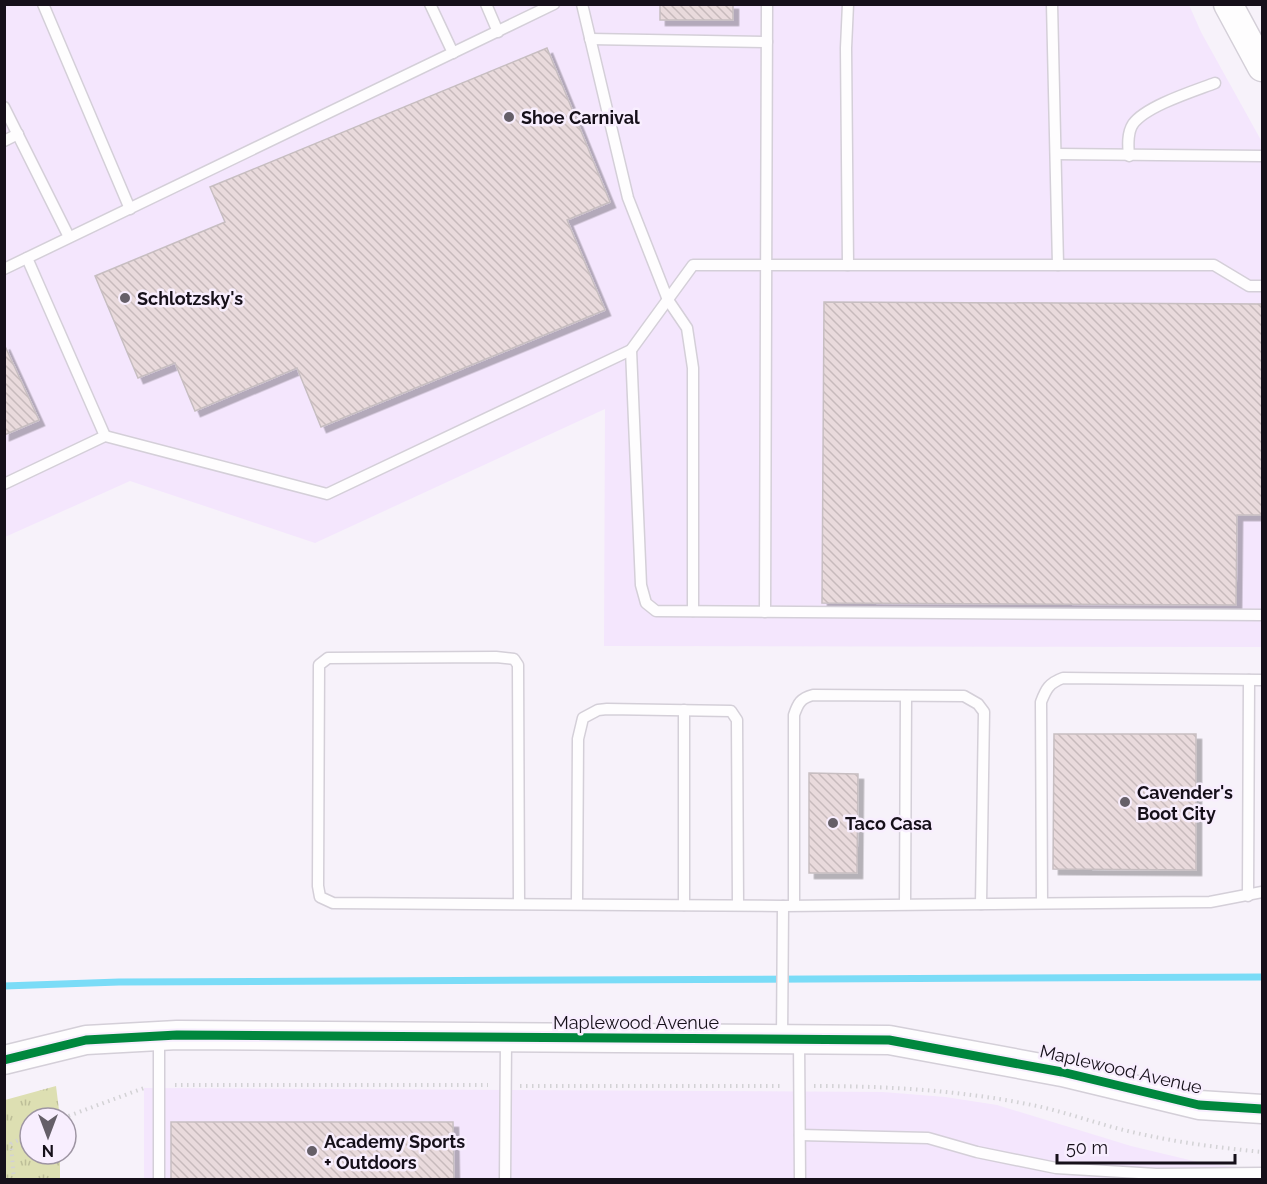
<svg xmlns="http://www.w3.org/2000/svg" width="1267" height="1184" viewBox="0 0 1267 1184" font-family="Raleway,sans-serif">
  <defs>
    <pattern id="park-tufts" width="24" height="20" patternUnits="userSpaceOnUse" patternTransform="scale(1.5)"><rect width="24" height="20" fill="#dddfb2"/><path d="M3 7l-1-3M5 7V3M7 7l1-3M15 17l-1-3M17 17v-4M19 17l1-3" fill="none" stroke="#bdbe98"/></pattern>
    <pattern id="building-back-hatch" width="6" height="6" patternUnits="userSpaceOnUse" patternTransform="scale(1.5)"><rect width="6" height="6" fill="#e9dadc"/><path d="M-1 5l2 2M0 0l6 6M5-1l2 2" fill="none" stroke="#c7babc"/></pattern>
    <filter id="shadow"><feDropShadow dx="5.5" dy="5.5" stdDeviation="0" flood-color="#0004"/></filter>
  </defs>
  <rect width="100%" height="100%" fill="#f7f2fa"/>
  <g fill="#f4e6fd">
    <polygon points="4,5 1189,5 1201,32 1262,142 1262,647 604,646 605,409 315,543 130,481 5,537"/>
    <polygon points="144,1088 883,1092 945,1097 997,1105 1131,1146 1202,1163 1262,1170 1262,1180 144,1180"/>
  </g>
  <polygon fill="url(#park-tufts)" points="56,1086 60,1118 30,1118 30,1154 60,1154 60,1179 5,1179 5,1100"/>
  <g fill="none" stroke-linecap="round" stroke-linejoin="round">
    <polyline stroke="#7adcf7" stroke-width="7" points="4,986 119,982 1262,977"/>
  </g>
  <g fill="url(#building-back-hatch)" stroke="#c7bec1" stroke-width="1.5" filter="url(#shadow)">
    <rect x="660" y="4" width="73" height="16"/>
    <polygon points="547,48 610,202 567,220 605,310 321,427 297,368 195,411 175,363 138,378 95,276 225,222 210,187"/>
    <polygon points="824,302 1262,304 1262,515 1237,515 1236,605 822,603"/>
    <polygon points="4,344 39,420 4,435"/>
    <polygon points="1054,734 1196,734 1196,870 1053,869"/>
    <polygon points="809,773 858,774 857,873 809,873"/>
    <polygon points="171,1122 453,1122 454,1180 171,1180"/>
  </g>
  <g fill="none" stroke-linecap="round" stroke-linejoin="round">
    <defs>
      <g id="lane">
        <polyline points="43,4 130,209"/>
        <polyline points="430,4 453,53"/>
        <polyline points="486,4 498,32"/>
        <polyline points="582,4 628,198 668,300 687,328 693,368 693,611"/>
        <polyline points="848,4 846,48 848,265"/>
        <polyline points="1052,4 1058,265"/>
        <polyline points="590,39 767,42"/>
        <polyline points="4,107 69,237"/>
        <polyline points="4,141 18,134"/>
        <polyline points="1056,154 1262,156"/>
        <path d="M1129,156C1128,146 1127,133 1133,124C1146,106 1194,91 1215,83"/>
        <polyline points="27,258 105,436"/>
        <polyline points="4,269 554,4"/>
        <polyline points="631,350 641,585 646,603 656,611 1262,615"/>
        <polyline points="4,484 105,436 327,494 631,350 693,265 1214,265 1249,286 1262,286"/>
        <polyline points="765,612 767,4"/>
        <polyline points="684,710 684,905"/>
        <polyline points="1248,896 1249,680"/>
        <polyline points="577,903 578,739 583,718 598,710 607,709 731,711 737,720 738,905"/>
        <path d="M1042,903L1041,702C1046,689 1049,683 1063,678L1262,680"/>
        <polyline points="519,904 518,665 514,659 496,657 328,658 319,665 318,886 320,897 333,903 783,906 1210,902 1262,892"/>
        <polyline points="905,904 906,696"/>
        <path d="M794,905V715C798,703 801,698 813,695L964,696L978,704L984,712L981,904"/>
        <polyline points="159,1036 159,1180"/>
        <polyline points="782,1039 783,906"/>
        <polyline points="799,1040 800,1180"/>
        <polyline points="800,1135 928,1138 977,1152 1056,1168 1156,1174 1262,1173"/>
        <polyline points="505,1180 506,1039"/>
      </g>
      <g id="secondary">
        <polyline points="1228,4 1262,67"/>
        <polyline points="4,1060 86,1040 177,1035 889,1040 1062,1072 1199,1105 1262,1109"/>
      </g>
    </defs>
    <use href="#lane" stroke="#d4cfd8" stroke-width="13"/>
    <use href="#secondary" stroke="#d4cfd8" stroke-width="31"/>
    <g stroke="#d3d2d5" stroke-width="4" stroke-dasharray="1.5 4.5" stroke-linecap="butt">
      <polyline points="175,1085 488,1085"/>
      <polyline points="520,1086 782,1086"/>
      <path d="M814,1086C886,1086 956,1090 1027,1104C1065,1111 1102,1126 1141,1134C1181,1143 1222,1148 1262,1152"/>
      <polyline points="63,1118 144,1088"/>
      <polyline points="14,1180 11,1144 30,1134"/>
    </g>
    <use href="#lane" stroke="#fefdfe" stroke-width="10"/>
    <use href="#secondary" stroke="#fefdfe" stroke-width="28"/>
    <defs>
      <polyline id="cycleway" points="4,1060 86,1040 177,1035 889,1040 1062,1072 1199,1105 1262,1109"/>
    </defs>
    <use href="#cycleway" stroke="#f8eefe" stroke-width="13"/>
    <use href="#cycleway" stroke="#00873e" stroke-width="9"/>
  </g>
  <g fill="#655f68" stroke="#f8eefe" stroke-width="2">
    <circle cx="509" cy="117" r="6"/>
    <circle cx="125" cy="298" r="6"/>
    <circle cx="1125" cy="802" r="6"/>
    <circle cx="833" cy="823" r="6"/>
    <circle cx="312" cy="1151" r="6"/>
  </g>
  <g text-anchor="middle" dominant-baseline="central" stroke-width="5" stroke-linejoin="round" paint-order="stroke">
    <g font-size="18" font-weight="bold" fill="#16101a" stroke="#f8eefe" text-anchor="start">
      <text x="521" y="117">Shoe Carnival</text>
      <text x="137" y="298">Schlotzsky's</text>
      <text x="1137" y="792">Cavender's<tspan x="1137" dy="21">Boot City</tspan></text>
      <text x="845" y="823">Taco Casa</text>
      <text x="324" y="1141">Academy Sports<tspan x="324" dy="21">+ Outdoors</tspan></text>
    </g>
    <g font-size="18" fill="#16101a" stroke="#f8eefe">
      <text x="636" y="1022">Maplewood Avenue</text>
      <text transform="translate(1121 1069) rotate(13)">Maplewood Avenue</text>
    </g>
  </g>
  <rect width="1267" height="1184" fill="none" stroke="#16101a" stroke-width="12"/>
  <g transform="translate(48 1136) rotate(180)"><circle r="28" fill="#f8eefe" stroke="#9e95a3" stroke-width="1.5"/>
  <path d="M0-4.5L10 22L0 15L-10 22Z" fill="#655f68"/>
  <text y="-9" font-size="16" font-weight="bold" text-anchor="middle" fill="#16101a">N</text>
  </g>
  <path d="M1057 1154v9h178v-9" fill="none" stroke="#16101a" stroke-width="3"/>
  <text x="1066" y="1154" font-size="18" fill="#16101a" stroke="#f8eefe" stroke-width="4.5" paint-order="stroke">50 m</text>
</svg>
